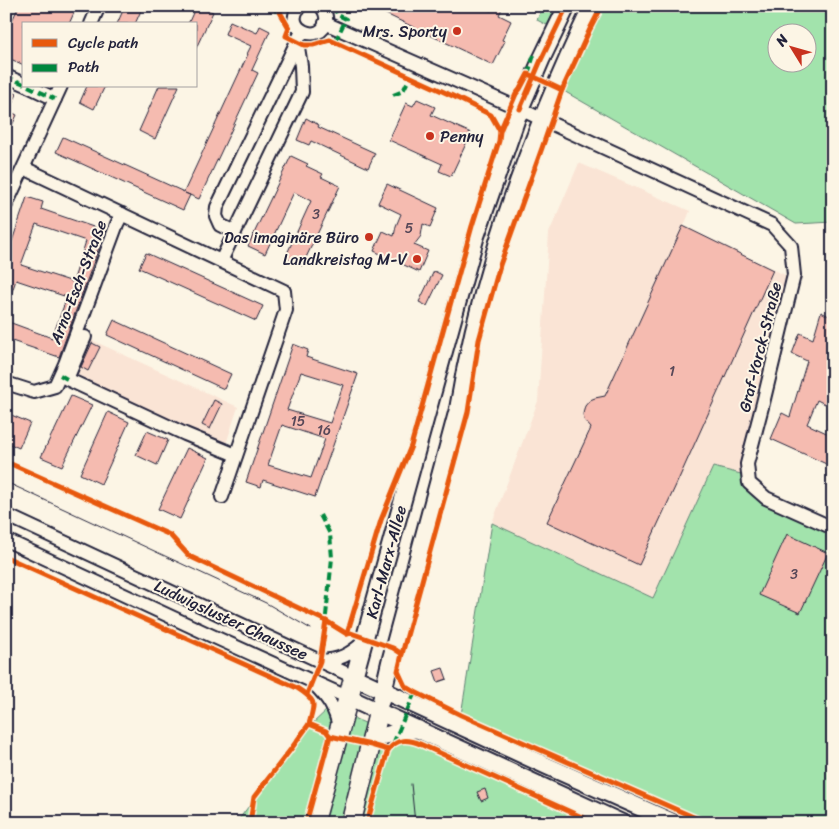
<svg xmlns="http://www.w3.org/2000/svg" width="839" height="829" viewBox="0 0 839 829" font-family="Sriracha,sans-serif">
  <rect width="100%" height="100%" fill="#fcf5e5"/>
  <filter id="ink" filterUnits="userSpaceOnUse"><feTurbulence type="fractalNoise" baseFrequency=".02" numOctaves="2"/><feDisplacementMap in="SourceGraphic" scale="10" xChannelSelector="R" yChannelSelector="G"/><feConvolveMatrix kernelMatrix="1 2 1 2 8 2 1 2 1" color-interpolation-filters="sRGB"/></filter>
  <g filter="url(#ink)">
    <g fill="#fae4d5">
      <polygon points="579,163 690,211 684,226 787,276 741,474 713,467 653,598 492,523 538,401 549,233"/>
      <polygon points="85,337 238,407 224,450 67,379"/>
    </g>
    <g fill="#a2e3ac" stroke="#628274" fill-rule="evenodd">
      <polygon points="543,6 557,6 547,25 537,20"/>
      <path d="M602,6H833V222L796,224L562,90L590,29ZM776,32H806V62H776Z"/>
      <polygon points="713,467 741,474 747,477 766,498 833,528 833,823 707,823 461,715 492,523 653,598"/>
      <polygon points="329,708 444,756 587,823 236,823 310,726"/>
    </g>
    <g fill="#f5bbb0" stroke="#22223b" fill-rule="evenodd">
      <polygon points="19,6 77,6 69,24 24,24 24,65 6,57 6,33"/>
      <polygon points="125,6 143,6 135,24 117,24"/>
      <polygon points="196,6 199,6 213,12 196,48 196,24 188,24"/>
      <polygon points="369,6 479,6 491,11 493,6 503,6 499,15 511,21 502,40 505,41 493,65"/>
      <polygon points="230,21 257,33 260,26 270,31 252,70 258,73 199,199 185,193 190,195 183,210 56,152 63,137 184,192 248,54 247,54 251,46 225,34"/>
      <polygon points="87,86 105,86 94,109 80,102"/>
      <polygon points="159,86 179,86 155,139 139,131"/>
      <polygon points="6,89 17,94 9,111 17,115 6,138"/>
      <polygon points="417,99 435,107 431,115 471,133 451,176 439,171 442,164 389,140 406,103 413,106"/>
      <polygon points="306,118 319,125 318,127 375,153 368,168 311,141 309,145 297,140"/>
      <polygon points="291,156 308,164 306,166 323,174 321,177 340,186 302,266 285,258 311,201 294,192 265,254 248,246"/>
      <polygon points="387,184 438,208 430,227 423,224 421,236 414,245 428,251 419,272 374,251 383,231 394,236 396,226 401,214 378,203"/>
      <path d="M27,197L43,202L41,209L105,231L59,357L6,339V321L52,338L67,297L16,280L8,303H6V259ZM36,224L86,241L73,282L21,265Z"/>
      <polygon points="683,226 773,270 676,485 639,565 547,522 591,428 584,420 583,414 585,406 590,400 595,398 605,396"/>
      <polygon points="146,253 263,306 256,321 139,268"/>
      <polygon points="434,271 442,275 427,306 419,302"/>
      <polygon points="821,312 833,318 833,386 825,404 817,400 807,424 833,436 833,467 771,439 782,413 790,417 807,361 792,354 800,333 813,339"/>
      <polygon points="114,320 231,374 224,389 107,335"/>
      <polygon points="92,343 100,347 88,371 81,367"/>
      <path d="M293,344L308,350L306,357L358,374L315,497L263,480L261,487L246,482ZM301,372L343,385L330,423L287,410ZM282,425L325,439L311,478L268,465Z"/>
      <polygon points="71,396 92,405 62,466 41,457 53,432 54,432"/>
      <polygon points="214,400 222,404 210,429 202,425"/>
      <polygon points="108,412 129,422 101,484 80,474"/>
      <polygon points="9,414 30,423 19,448 6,442 6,420"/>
      <polygon points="147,431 168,440 157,465 136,455"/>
      <polygon points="187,448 208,458 180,519 158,509"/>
      <polygon points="787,534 828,553 800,613 759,595"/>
      <polygon points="443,668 447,679 438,682 434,671"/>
      <polygon points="485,789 488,798 481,801 477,792"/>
    </g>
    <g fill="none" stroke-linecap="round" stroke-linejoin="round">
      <defs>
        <g id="minor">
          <path d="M300,6C280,29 322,46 326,21C327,15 325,11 321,6"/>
          <polyline points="325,23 511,105 772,225 791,246 794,275 763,403 747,464 749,483 766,498 833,528"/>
          <polyline points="91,24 99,6"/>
          <polyline points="6,76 24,84"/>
          <polyline points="28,86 55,99"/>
          <polyline points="24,168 284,291 286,310 222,497"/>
          <polyline points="6,205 61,86"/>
          <polyline points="235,232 220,225 216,216 217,207 302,31"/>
          <polyline points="221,261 302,92 301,66 297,41"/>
          <polyline points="85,337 67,379 185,434 236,455"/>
          <polyline points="6,383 34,392 55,386 65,364 117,224 122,214"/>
          <polyline points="6,515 354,677"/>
          <polyline points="6,540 210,635 349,698"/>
          <path d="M320,661C340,660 349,655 364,642"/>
          <path d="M315,685C328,698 335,708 339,727"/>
        </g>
        <g id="major">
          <polyline points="567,6 541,60 520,109 475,239 354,677 547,766 675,823"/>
          <polyline points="349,698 622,823"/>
          <path d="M381,701L390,662L458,409C481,269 531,133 592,6"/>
          <path d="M372,740C387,734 402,731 418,729"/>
        </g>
        <g id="highway">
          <polyline points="314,823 354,677"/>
          <polyline points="351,823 379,711"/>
        </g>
      </defs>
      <use href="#minor" stroke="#22223b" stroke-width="16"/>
      <use href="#major" stroke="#22223b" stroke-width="20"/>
      <use href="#highway" stroke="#22223b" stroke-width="22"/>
      <use href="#minor" stroke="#fcf5e5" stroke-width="12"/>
      <use href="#major" stroke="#fcf5e5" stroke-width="16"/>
      <use href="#highway" stroke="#fcf5e5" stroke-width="19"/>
      <g stroke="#22223b" stroke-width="1">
        <polyline points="6,482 266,603 311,629"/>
        <polyline points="411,784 415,823"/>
      </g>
      <g stroke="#00873e" stroke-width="4" stroke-dasharray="8 4" stroke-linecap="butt">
        <polyline points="263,6 280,12"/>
        <polyline points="333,6 338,15 346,19 335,42"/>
        <polyline points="528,74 534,55"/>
        <polyline points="6,76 24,84"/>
        <polyline points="28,86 55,99"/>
        <polyline points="393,95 403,91 410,77"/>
        <polyline points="60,375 67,379"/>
        <polyline points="320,515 330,534 332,558 325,625"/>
        <polyline points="393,744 415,692"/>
      </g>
      <defs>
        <g id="cycleway">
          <polyline points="282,6 280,12 289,28 286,36 304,45 313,45 330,40 455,97 491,115 500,131 499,141 472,226 411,446 381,520 347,634"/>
          <polyline points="520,109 541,60 567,6"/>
          <polyline points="500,131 516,94 520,89 528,74 562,90"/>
          <polyline points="6,463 11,464 170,535 189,556 326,621 347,634 351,633 393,648 402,654 398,671 405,686 415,692 461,715 707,823"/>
          <path d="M6,557L297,688C317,701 315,702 309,724L326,731L330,736L371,745L388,750C398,738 407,739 420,744L595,823"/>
          <polyline points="402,654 468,412 479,340 500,265 542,148 562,90 590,29 602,6"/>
          <polyline points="307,694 320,661 326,621"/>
          <polyline points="250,823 254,797 291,749 309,724"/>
          <polyline points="306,823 330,736"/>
          <polyline points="367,823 388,750"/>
        </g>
      </defs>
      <use href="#cycleway" stroke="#fcf5e5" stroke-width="8"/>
      <use href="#cycleway" stroke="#e8590c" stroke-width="5"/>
    </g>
  </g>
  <g fill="#c8321e" stroke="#fcf5e5" stroke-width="2">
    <circle cx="457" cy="31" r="5"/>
    <circle cx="430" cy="136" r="5"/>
    <circle cx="369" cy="237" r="5"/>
    <circle cx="417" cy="259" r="5"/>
  </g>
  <g text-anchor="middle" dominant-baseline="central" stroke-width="4" stroke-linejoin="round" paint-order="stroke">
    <g font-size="14" fill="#574858">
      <text x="316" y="214">3</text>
      <text x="409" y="228">5</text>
      <text x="672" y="371">1</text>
      <text x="298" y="421">15</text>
      <text x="324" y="430">16</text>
      <text x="794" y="574">3</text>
    </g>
    <g font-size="16" fill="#22223b" stroke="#fcf5e5" text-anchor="end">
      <text x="447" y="31">Mrs. Sporty</text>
      <text x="440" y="136" text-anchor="start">Penny</text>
      <text x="359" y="237">Das imaginäre Büro</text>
      <text x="407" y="259">Landkreistag M-V</text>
    </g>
    <g font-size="16" fill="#22223b" stroke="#fcf5e5">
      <text transform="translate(78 282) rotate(-69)">Arno-Esch-Straße</text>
      <text transform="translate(760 347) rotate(-76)">Graf-Yorck-Straße</text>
      <text transform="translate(386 562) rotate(-75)">Karl-Marx-Allee</text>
      <text transform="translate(231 620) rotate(25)">Ludwigsluster Chaussee</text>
    </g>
  </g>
  <rect width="839" height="829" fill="none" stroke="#fcf5e5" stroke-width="25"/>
  <rect x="12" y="12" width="814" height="804" fill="none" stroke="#22223b" stroke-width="2" filter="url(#ink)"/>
  <rect x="22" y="22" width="175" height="65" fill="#fcf5e5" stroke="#a5a1a1"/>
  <rect x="32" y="39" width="25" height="8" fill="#e8590c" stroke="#a5a1a1"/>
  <text x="68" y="48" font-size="15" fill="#22223b">Cycle path</text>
  <rect x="32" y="64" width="25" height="8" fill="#00873e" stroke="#a5a1a1"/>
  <text x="68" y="72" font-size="15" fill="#22223b">Path</text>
  <g transform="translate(792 48) rotate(307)"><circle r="24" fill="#fcf5e5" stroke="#a5a1a1"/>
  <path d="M0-4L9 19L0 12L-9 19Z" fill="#c8321e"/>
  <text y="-8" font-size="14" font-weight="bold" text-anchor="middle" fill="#22223b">N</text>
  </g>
</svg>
